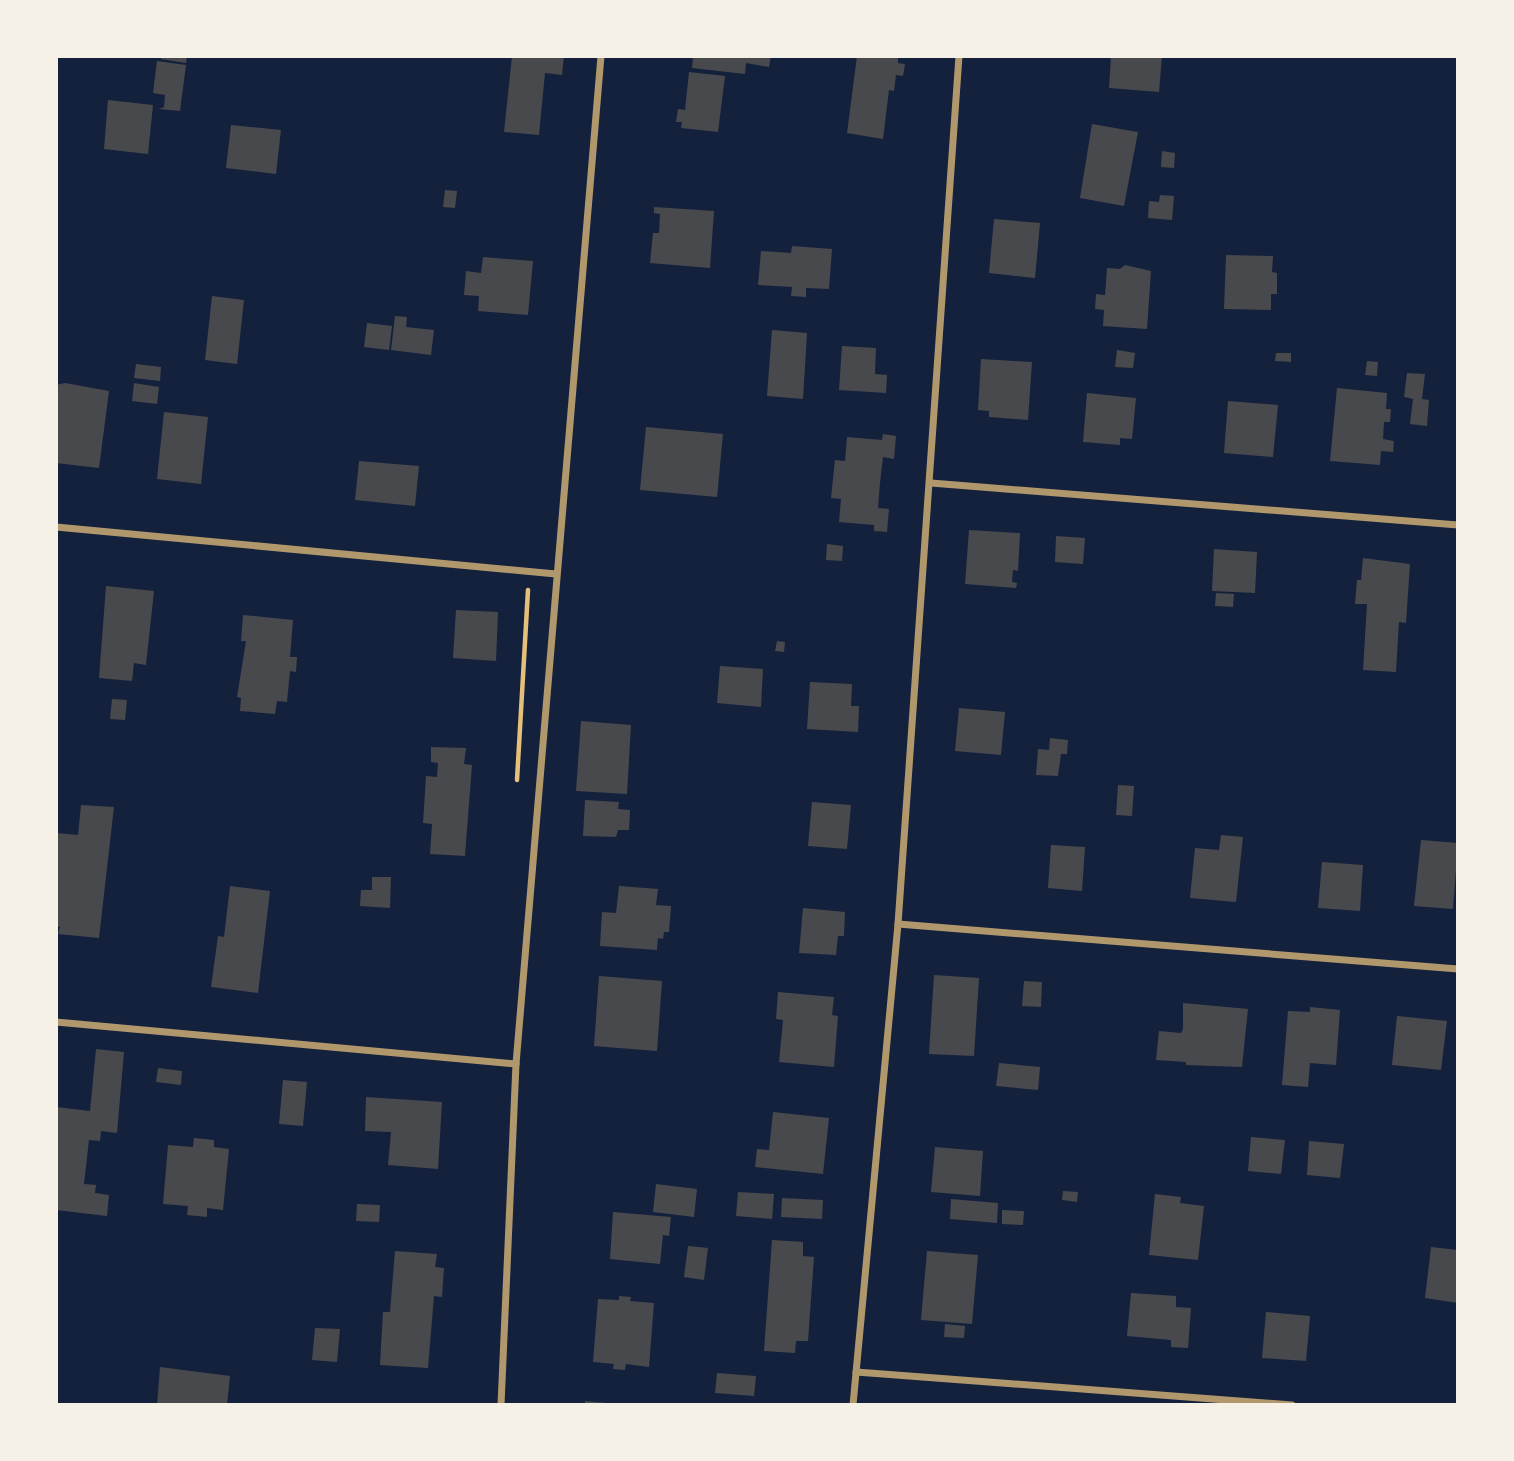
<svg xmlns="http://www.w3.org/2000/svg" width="1514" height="1461" viewBox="0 0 1514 1461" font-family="Montserrat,sans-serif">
  <rect width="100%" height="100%" fill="#14213d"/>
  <g fill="#48494c">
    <polygon points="161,56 187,56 186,63 161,59"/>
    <polygon points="512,56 564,56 562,75 545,73 539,135 504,132"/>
    <polygon points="693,56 771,56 769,67 746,63 745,74 692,68"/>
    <polygon points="857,56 898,56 898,63 905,64 903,76 896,75 894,91 889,90 883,139 847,133"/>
    <polygon points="1111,56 1162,56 1159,92 1109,88"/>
    <polygon points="157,61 186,65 180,111 159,109 164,107 165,95 153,93"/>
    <polygon points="689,72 725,76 718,132 681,128 682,122 676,122 678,109 685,110"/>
    <polygon points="108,100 153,105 148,154 104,149"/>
    <polygon points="1092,124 1138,132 1124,206 1080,198"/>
    <polygon points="231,125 281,130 276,174 226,168"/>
    <polygon points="1162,151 1175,153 1174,168 1161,167"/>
    <polygon points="445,190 457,191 455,208 443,207"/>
    <polygon points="1160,195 1174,196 1172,220 1148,218 1149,201 1159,202"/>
    <polygon points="654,207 714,211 710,268 650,263 653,233 659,233 660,214 654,213"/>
    <polygon points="994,219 1040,223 1035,278 989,273"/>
    <polygon points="792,246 832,249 829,289 806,288 806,297 791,296 792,287 758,285 761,251 791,253"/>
    <polygon points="1226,255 1273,256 1272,272 1277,273 1277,294 1271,294 1271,310 1224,309"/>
    <polygon points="483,257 533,261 528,315 478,311 479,296 464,295 466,271 481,273"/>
    <polygon points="1125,265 1151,271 1147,329 1103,326 1104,310 1095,309 1096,294 1105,295 1107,268 1120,269"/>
    <polygon points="212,296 244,300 237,364 205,360"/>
    <polygon points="395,316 407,317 406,327 434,330 431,355 391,350"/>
    <polygon points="367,323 392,326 389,350 364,347"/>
    <polygon points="772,330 807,333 803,399 767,396"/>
    <polygon points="842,346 876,348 875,374 887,375 886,393 839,390"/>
    <polygon points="1117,350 1135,353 1133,368 1115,367"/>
    <polygon points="1276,353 1291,353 1291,362 1275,361"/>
    <polygon points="981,359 1032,362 1028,420 989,417 989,411 978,410"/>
    <polygon points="1367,361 1378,362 1377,376 1365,375"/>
    <polygon points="136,364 161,367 160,381 134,378"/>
    <polygon points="1407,373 1425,374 1422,399 1429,400 1427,426 1410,424 1413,399 1404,397"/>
    <polygon points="65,383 109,391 99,468 56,463 56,385"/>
    <polygon points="134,383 159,387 157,404 132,401"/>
    <polygon points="1337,388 1387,393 1386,409 1391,409 1390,422 1384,422 1383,439 1394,441 1393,452 1381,451 1380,465 1330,461"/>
    <polygon points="1087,393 1136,398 1132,439 1120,438 1120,445 1083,442"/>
    <polygon points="1228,401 1278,405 1273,457 1224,453"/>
    <polygon points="164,412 208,417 201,484 157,479"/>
    <polygon points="646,427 723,434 717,497 640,490"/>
    <polygon points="883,434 896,436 894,459 883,457 880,483 878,508 889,509 887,532 874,531 874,525 839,522 841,499 831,498 835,460 845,461 847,437 882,440"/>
    <polygon points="359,461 419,466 415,506 355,500"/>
    <polygon points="969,530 1020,533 1018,571 1013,570 1012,582 1017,583 1016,588 965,584"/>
    <polygon points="1056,536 1085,538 1083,564 1055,562"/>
    <polygon points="827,544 843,546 842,561 826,560"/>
    <polygon points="1214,549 1257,552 1255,593 1212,591"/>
    <polygon points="1363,558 1410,564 1406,623 1399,622 1396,672 1363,670 1367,604 1355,604 1357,580 1361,580"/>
    <polygon points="106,586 154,591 146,665 134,663 132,681 99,678"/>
    <polygon points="1216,593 1234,594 1233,607 1215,606"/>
    <polygon points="456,610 498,612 496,661 453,658"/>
    <polygon points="243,615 293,620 290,657 297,657 296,672 290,671 287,702 277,701 275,714 240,711 241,698 237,697 246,641 241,641"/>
    <polygon points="777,641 785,642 784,652 775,651"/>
    <polygon points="720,666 763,669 761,707 717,703"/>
    <polygon points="810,682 852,684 851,706 859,706 858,732 807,729"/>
    <polygon points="112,699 127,700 125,720 110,719"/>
    <polygon points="959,708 1005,712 1001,755 955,751"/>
    <polygon points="581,721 631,725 627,794 576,791"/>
    <polygon points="1050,738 1068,740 1067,754 1061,754 1058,776 1036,775 1038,749 1049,750"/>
    <polygon points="431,747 466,748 464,764 472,765 465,856 430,854 432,824 423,823 426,776 437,777 438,763 431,762"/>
    <polygon points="1118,785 1134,786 1132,816 1116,815"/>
    <polygon points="585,800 619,802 618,809 630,810 629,830 618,830 616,837 583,836"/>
    <polygon points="812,802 851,805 847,849 808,846"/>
    <polygon points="81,805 114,807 99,938 58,934 60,927 56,926 56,833 78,835"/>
    <polygon points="1221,835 1243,837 1236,902 1190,898 1195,848 1219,850"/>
    <polygon points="1421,840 1458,843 1453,909 1414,906"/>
    <polygon points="1051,845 1085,847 1082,891 1048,888"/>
    <polygon points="1322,862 1363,865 1360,911 1318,908"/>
    <polygon points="372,877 391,877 390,908 360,906 361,890 372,890"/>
    <polygon points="230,886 270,891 258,993 211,987 218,936 224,937"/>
    <polygon points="619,886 658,889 656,905 671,906 669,932 664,932 663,939 658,938 657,950 600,946 602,912 616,913"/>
    <polygon points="803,908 845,912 844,936 838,936 836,955 799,953"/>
    <polygon points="934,975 979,978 974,1056 929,1054"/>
    <polygon points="599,976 662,981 657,1051 594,1046"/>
    <polygon points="1024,981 1042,982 1041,1007 1022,1006"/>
    <polygon points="778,992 834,997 832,1015 838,1016 834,1067 779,1062 783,1020 776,1019"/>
    <polygon points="1183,1003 1248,1009 1242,1067 1186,1065 1186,1062 1156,1060 1159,1031 1181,1033 1183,1029"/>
    <polygon points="1310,1007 1340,1010 1336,1065 1310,1063 1308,1087 1282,1085 1288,1011 1310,1012"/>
    <polygon points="1397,1016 1447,1021 1441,1070 1392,1065"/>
    <polygon points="96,1049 124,1052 117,1133 101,1131 100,1141 89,1140 84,1184 96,1185 95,1193 109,1195 107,1216 56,1210 56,1107 90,1111"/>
    <polygon points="999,1063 1040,1067 1038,1090 996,1086"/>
    <polygon points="158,1068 182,1071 181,1085 156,1082"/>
    <polygon points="283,1080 307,1082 303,1126 279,1124"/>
    <polygon points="366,1097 442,1102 438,1169 388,1165 391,1132 365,1131"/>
    <polygon points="773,1112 829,1118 823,1174 755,1167 757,1149 769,1150"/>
    <polygon points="1251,1137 1285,1140 1281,1174 1248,1171"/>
    <polygon points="194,1138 214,1140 214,1147 229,1149 223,1210 207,1208 207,1217 187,1215 188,1206 163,1204 168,1145 193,1147"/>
    <polygon points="1309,1141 1344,1144 1340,1178 1307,1175"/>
    <polygon points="935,1147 983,1151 980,1196 931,1192"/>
    <polygon points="656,1184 697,1189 694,1217 653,1212"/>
    <polygon points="1063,1191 1078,1192 1077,1202 1062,1200"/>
    <polygon points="738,1192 774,1194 772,1219 736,1216"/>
    <polygon points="1155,1194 1181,1197 1180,1203 1204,1206 1198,1260 1149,1255"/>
    <polygon points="782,1198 823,1200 822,1219 781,1217"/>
    <polygon points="951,1199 998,1203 997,1223 950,1219"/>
    <polygon points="357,1204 380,1205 379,1222 356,1221"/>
    <polygon points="1002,1210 1024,1211 1023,1225 1002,1224"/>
    <polygon points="613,1212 671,1217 669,1236 663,1235 660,1264 610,1259"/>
    <polygon points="772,1240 803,1242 803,1256 814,1257 808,1341 796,1341 795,1353 764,1351"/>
    <polygon points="688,1246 708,1248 704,1280 684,1277"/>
    <polygon points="1431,1247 1458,1250 1458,1303 1425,1298"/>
    <polygon points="395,1251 437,1254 435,1267 444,1268 442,1297 434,1296 428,1368 380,1365 383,1312 390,1312"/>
    <polygon points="927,1251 978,1255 972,1324 921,1320"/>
    <polygon points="1131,1293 1176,1296 1176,1307 1191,1308 1188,1348 1171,1347 1171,1340 1127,1336"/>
    <polygon points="619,1296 631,1297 630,1301 654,1303 649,1367 626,1364 625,1370 613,1369 614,1364 593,1362 598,1299 619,1300"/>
    <polygon points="1266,1312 1310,1316 1306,1361 1262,1358"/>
    <polygon points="945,1324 965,1326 964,1338 944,1337"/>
    <polygon points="315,1328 340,1329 337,1362 312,1360"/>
    <polygon points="160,1367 230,1376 227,1405 157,1405"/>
    <polygon points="717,1373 756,1376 754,1396 715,1393"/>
    <polygon points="585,1401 607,1403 607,1405 585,1405"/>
  </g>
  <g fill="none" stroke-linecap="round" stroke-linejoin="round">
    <polyline stroke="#e5c07b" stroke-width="4.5" points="517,780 528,590"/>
    <g stroke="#b1986c" stroke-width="7">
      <polyline points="931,483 1458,525"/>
      <polyline points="56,527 556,574"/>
      <polyline points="898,924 1458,969"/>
      <polyline points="56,1022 516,1064"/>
      <polyline points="856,1372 1292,1405"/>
      <polyline points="501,1405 516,1064 601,56"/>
      <polyline points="853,1405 898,924 959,56"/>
    </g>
  </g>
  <rect width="1514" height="1461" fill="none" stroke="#f6f1e7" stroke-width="116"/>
</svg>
